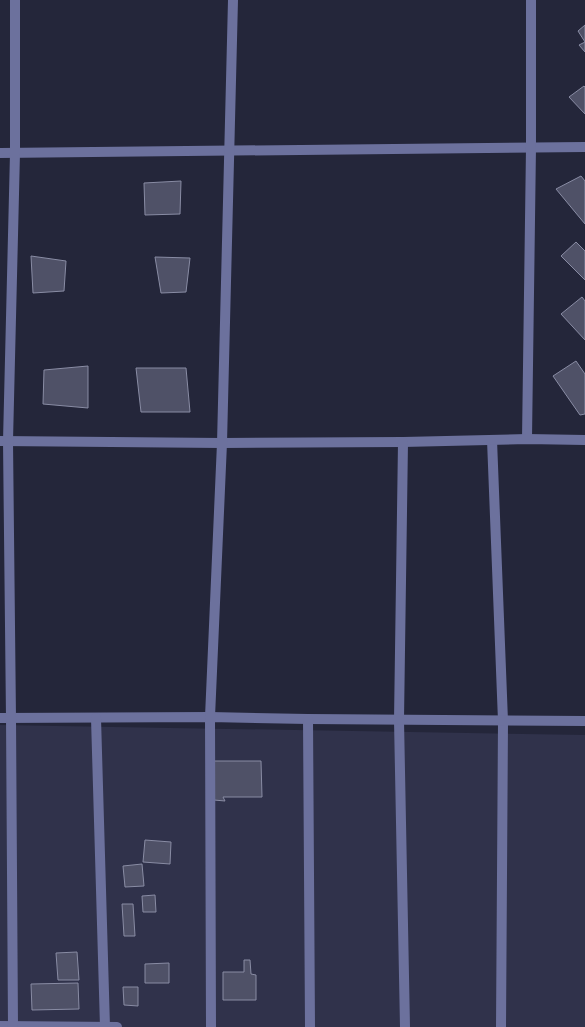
<svg xmlns="http://www.w3.org/2000/svg" width="585" height="1027" viewBox="0 0 585 1027" font-family="'Alegreya Sans',sans-serif">
  <rect width="100%" height="100%" fill="#24263a"/>
  <polygon fill="#30324b" points="0,725 585,735 585,1027 0,1027"/>
  <g fill="#4f5167" stroke="#898ca4">
    <polygon points="585,25 585,52 579,45 585,42 578,31"/>
    <polygon points="584,86 585,87 585,114 569,97"/>
    <polygon points="581,176 585,181 585,224 556,189"/>
    <polygon points="181,181 180,214 145,215 144,183"/>
    <polygon points="576,242 585,251 585,280 561,256"/>
    <polygon points="31,256 66,261 64,291 33,293"/>
    <polygon points="155,257 190,258 186,292 161,293"/>
    <polygon points="582,297 585,301 585,340 561,314"/>
    <polygon points="576,361 585,374 585,414 580,415 553,376"/>
    <polygon points="88,366 88,408 43,404 44,370"/>
    <polygon points="136,368 186,368 190,412 141,412"/>
    <polygon points="214,761 261,761 262,797 223,797 225,801 214,800"/>
    <polygon points="145,840 171,842 170,864 143,862"/>
    <polygon points="142,864 144,886 125,887 123,866"/>
    <polygon points="155,895 156,912 143,912 142,896"/>
    <polygon points="122,904 133,904 135,936 124,936"/>
    <polygon points="77,952 79,980 58,980 56,953"/>
    <polygon points="244,960 250,960 251,974 256,975 256,1000 223,1000 223,972 244,972"/>
    <polygon points="169,963 169,983 145,983 145,964"/>
    <polygon points="78,983 79,1009 32,1010 31,984"/>
    <polygon points="123,987 138,987 138,1006 124,1005"/>
  </g>
  <g fill="none" stroke-linecap="round" stroke-linejoin="round">
    <g stroke="#6c719d" stroke-width="10">
      <polyline points="0,153 585,147"/>
      <polyline points="527,439 531,147 531,0"/>
      <polyline points="492,440 503,721 501,1027"/>
      <polyline points="0,441 222,443 403,442 527,439 585,440"/>
      <polyline points="403,442 399,720 405,1027"/>
      <polyline points="0,718 210,717 308,719 585,721"/>
      <polyline points="96,718 105,1027"/>
      <polyline points="308,719 310,1027"/>
      <polyline points="0,1026 117,1027"/>
      <polyline points="13,1027 11,718 8,441 15,153 15,0"/>
      <polyline points="211,1027 210,717 222,443 233,0"/>
    </g>
  </g>
</svg>
